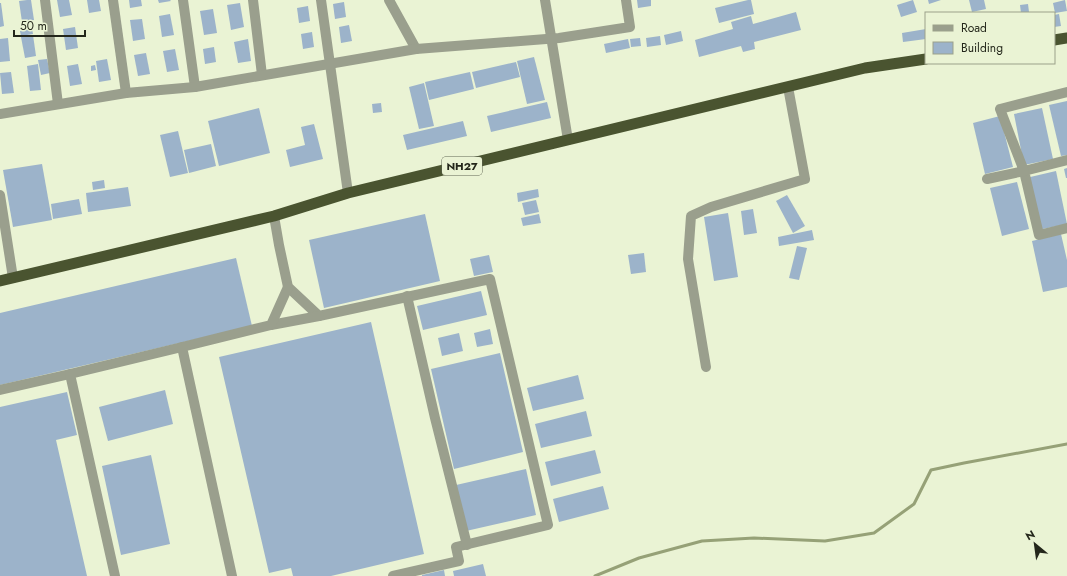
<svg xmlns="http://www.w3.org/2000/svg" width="1067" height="576" viewBox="0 0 1067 576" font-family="Jost,sans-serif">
  <rect width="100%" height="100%" fill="#eaf3d4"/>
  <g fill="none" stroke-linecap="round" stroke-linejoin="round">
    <polyline stroke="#96a177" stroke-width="3" points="595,576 639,558 702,541 754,538 825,541 874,533 914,504 931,470 964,463 1067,444"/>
  </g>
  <g fill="#9cb3ca">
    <polygon points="27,0 31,0 34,20 22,22 19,1"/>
    <polygon points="57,0 69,0 72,15 60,17"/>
    <polygon points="87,0 99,0 101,11 89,13"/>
    <polygon points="129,0 141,0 142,6 130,8"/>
    <polygon points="158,0 170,0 171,1 159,3"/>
    <polygon points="637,0 651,0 651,6 638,8"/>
    <polygon points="748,0 751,0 754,14 719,23 715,8"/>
    <polygon points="913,0 917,12 901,17 897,5"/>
    <polygon points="928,0 941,0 929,4"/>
    <polygon points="969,0 984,0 986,9 972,12"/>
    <polygon points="1065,0 1067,11 1055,13 1053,3"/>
    <polygon points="344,2 346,17 335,19 333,4"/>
    <polygon points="0,3 1,3 4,26 0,27"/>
    <polygon points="240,3 244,27 231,30 227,5"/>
    <polygon points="1028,4 1029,12 1021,13 1020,5"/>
    <polygon points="308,6 310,21 299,23 297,8"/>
    <polygon points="213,9 217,33 204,35 200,11"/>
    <polygon points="796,12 801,30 754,42 755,49 743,52 741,46 699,57 695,40 733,29 731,22 751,16 753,24"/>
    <polygon points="170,14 174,35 162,37 159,16"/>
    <polygon points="1059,14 1061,26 1054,27 1054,15"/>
    <polygon points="142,19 145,39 133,41 130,20"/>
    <polygon points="349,25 352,41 341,43 339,27"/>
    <polygon points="75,27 78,48 66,50 63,29"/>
    <polygon points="32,29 33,34 21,36 20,31"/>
    <polygon points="926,29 926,39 903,42 902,33"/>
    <polygon points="681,31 683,41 666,45 664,35"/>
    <polygon points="312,32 314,47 303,49 301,34"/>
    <polygon points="33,35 36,56 25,58 21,37"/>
    <polygon points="660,36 661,45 647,47 646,38"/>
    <polygon points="8,38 10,61 0,62 0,39"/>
    <polygon points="640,38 641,46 631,47 630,39"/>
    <polygon points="248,39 251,61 238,63 234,42"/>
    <polygon points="628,39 630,48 606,53 604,44"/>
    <polygon points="214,47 216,62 205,64 203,49"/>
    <polygon points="175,49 179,70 167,72 163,51"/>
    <polygon points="146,53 150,74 138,76 134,55"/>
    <polygon points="534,57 545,100 527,104 517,61"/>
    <polygon points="47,59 50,73 41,75 38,60"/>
    <polygon points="107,59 111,80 99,82 96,61"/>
    <polygon points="516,62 520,77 476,88 472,72"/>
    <polygon points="38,64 41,90 30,91 27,66"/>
    <polygon points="78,64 82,84 70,86 67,66"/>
    <polygon points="95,65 96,70 91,71 91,66"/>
    <polygon points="11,72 14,93 2,94 0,73"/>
    <polygon points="470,72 474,89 429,100 425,82"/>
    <polygon points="424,83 434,126 419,129 409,87"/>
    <polygon points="1067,101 1067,155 1061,156 1049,105"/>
    <polygon points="547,102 551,118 491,132 487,116"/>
    <polygon points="381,103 382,112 373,113 372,104"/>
    <polygon points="259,108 270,153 219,166 208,121"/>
    <polygon points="1042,108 1053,159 1024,165 1014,114"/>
    <polygon points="1000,116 1013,167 985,174 973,123"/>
    <polygon points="463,121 467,136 407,150 403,135"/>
    <polygon points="314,124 323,159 290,167 286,150 305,145 301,127"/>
    <polygon points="178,131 188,173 170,177 160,135"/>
    <polygon points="211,144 216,166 189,173 184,150"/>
    <polygon points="42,164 52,220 13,227 3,170"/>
    <polygon points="1067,168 1067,178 1066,178 1064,169"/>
    <polygon points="1056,171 1067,224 1038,230 1026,178"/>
    <polygon points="104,180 105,188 93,190 92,182"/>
    <polygon points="1017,182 1029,229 1002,236 990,188"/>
    <polygon points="128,187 131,206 88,212 86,193"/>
    <polygon points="538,189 539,197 518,202 517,193"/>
    <polygon points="787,195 805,226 793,233 776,201"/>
    <polygon points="79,199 82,214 53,219 51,204"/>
    <polygon points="536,200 539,212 525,215 522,203"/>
    <polygon points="753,209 757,233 744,235 741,211"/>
    <polygon points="728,213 738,277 714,281 704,217"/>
    <polygon points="425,214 440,281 324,308 309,240"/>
    <polygon points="539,214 541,223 523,226 521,218"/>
    <polygon points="812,230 814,240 779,246 778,237"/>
    <polygon points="1061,234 1067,260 1067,287 1043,292 1032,241"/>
    <polygon points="797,246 807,248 799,280 789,278"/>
    <polygon points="644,253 646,272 631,274 628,255"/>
    <polygon points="489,255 493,272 474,276 470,259"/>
    <polygon points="236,258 252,326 0,385 0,313"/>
    <polygon points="481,291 487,315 423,330 417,306"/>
    <polygon points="371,322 424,554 331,576 293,576 291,568 269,573 219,357"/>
    <polygon points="490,329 493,344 477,347 474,333"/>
    <polygon points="459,333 463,351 442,356 438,338"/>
    <polygon points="500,353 523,452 454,469 431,369"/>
    <polygon points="578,375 584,399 533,411 527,388"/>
    <polygon points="165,390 173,424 108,441 99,407"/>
    <polygon points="67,392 77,435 56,440 87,576 0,576 0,407"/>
    <polygon points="586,411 592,436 541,448 535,424"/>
    <polygon points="595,450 601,473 551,486 545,462"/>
    <polygon points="151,455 170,544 121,555 102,466"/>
    <polygon points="526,469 536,515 466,531 456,485"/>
    <polygon points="603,486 609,509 559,522 553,499"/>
    <polygon points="483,564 486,576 454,576 453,571"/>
    <polygon points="444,570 445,576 422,576 422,575"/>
  </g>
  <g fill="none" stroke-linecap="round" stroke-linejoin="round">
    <g stroke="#9a9f8d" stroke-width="10">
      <polyline points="45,0 58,104"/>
      <polyline points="113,0 126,93"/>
      <polyline points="183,0 195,87"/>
      <polyline points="253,0 262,75"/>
      <polyline points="321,0 348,193"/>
      <polyline points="389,0 416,49"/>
      <polyline points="545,0 568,140"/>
      <polyline points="0,114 126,93 195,87 416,49 559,38 630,27 626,0"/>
      <polyline points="1067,160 1024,171 1039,235 1067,228"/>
      <polyline points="987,179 1024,171 1000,109 1067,92"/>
      <polyline points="0,195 13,278"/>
      <polyline points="274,216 279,245 288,287 319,316 490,279 548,525 456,547 459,561 393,576"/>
      <polyline points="407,296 435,418 467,545"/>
      <polyline points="271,325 319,316"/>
      <polyline points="706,367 688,259 691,216 711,207 805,179 788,87"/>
      <polyline points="0,390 70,374"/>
      <polyline points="115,576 70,374 182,347"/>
      <polyline points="232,576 182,347 271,325 288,287"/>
    </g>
    <g stroke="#4a5430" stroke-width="11">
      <polyline points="1054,40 1067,38"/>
      <polyline points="0,281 274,216 348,193 865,68 926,59"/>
    </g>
  </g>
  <g text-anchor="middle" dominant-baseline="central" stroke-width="4" stroke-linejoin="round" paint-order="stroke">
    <rect fill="#eaf3d4" stroke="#5f6452" stroke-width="1" x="442" y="157" width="40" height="18" rx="3"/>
    <g font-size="11" font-weight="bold" fill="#24271b">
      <text x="462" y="166">NH27</text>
    </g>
  </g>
  <rect x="925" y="12" width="130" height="52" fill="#eaf3d4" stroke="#9ba18a"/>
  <rect x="933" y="25" width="20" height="6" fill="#9a9f8d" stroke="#9ba18a"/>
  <text x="961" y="32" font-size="12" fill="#24271b">Road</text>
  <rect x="933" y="42" width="20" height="12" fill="#9cb3ca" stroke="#9ba18a"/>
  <text x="961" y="52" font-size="12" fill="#24271b">Building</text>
  <g transform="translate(1035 544) rotate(331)" stroke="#eaf3d4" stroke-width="3" paint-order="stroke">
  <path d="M0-3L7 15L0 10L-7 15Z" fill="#24271b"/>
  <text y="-6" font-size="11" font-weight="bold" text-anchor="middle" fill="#24271b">N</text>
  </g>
  <path d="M14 30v6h71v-6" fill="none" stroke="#24271b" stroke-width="2"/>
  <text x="20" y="30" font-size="12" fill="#24271b" stroke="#eaf3d4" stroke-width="3" paint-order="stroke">50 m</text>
</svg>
